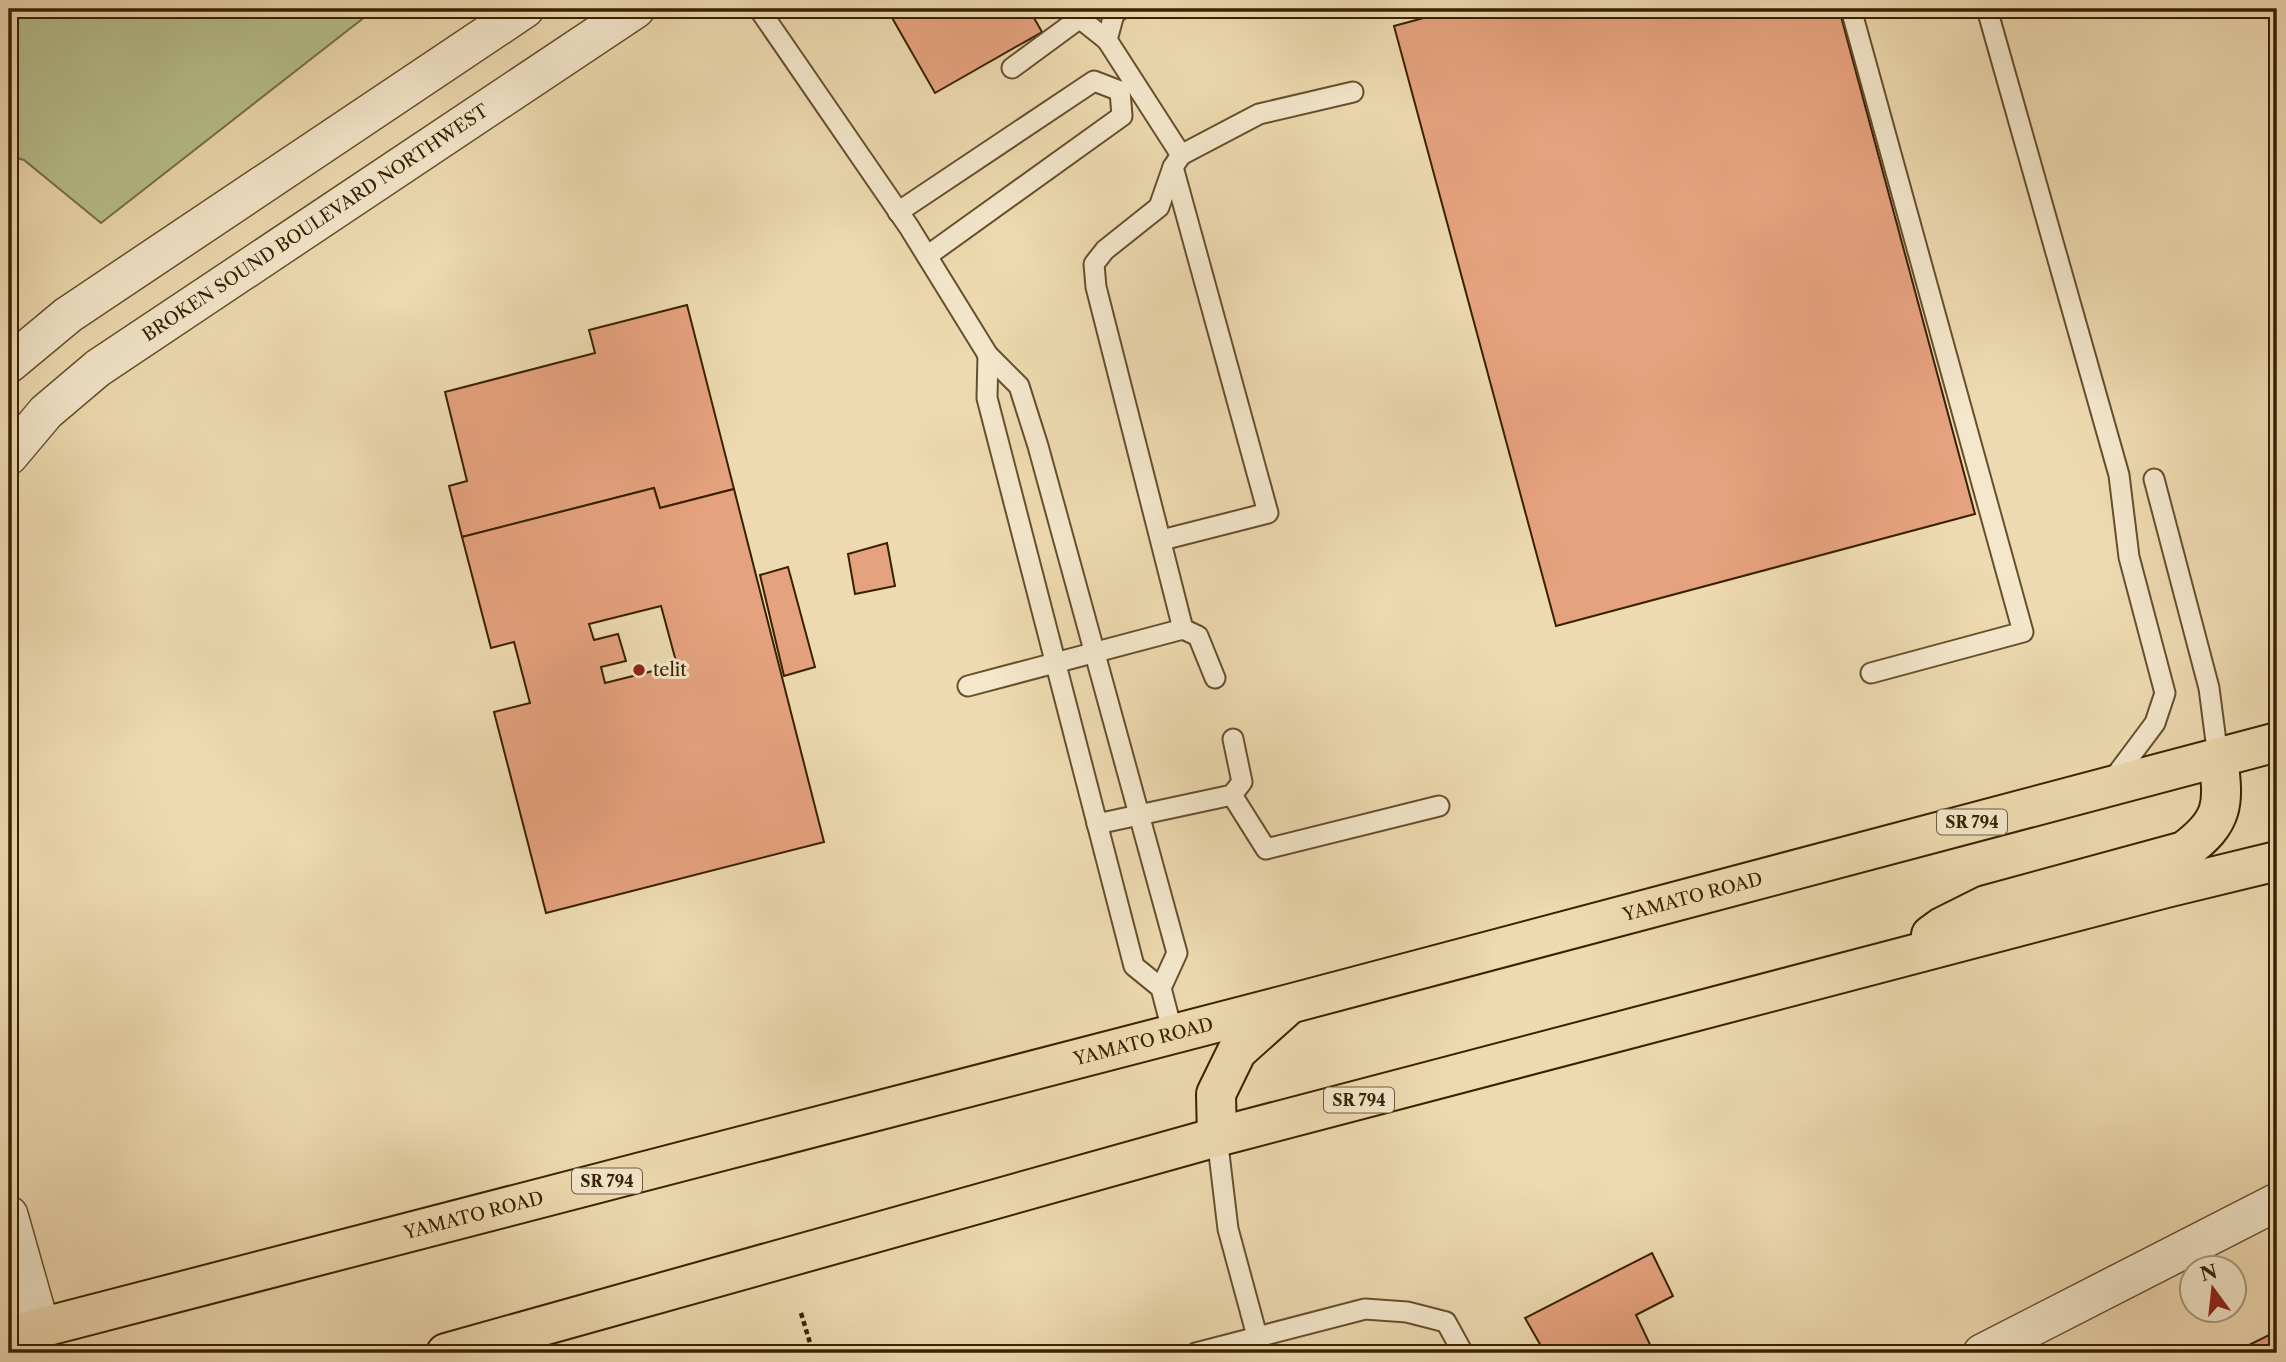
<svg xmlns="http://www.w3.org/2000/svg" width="2286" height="1362" viewBox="0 0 2286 1362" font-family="'Libre Caslon Text',serif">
  <rect width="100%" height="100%" fill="#eedab0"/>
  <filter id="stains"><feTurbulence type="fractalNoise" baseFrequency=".00286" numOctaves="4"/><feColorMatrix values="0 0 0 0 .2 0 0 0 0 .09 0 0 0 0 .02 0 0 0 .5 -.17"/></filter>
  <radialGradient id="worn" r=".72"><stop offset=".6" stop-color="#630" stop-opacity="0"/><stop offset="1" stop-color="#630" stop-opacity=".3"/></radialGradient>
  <polygon fill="#b7c08c" stroke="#787046" stroke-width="2" points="9,9 375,9 101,223 24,160 9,156"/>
  <g fill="#e5a27e" stroke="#382101" stroke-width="2" fill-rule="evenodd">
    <polygon points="887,9 1029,9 1042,32 935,93"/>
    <polygon points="1457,9 1839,9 1975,514 1556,626 1394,26"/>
    <polygon points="687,305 734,489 660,508 654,488 462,537 449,486 467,481 445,392 595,353 589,330"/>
    <path d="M654,488L660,508L734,489L824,842L546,913L494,712L530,703L514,642L491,648L462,537ZM661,606L677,665L605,683L601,667L626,661L618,634L594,640L589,624Z"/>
    <polygon points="887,543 895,586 855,594 848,554"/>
    <polygon points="788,567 815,667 784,676 760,575"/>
    <polygon points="1652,1253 1673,1296 1636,1315 1654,1353 1545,1353 1525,1318"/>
    <polygon points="2277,1331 2277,1353 2233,1353"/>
  </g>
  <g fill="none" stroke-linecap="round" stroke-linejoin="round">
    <defs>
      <g id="service">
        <polyline points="759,9 909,227 988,355 1019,386 1038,446 1177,953 1161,988"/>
        <polyline points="1068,9 1107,40"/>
        <polyline points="1121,9 1114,14 1107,40 1181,155 1259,114 1353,92"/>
        <polyline points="1851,9 2023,632 1871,673"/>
        <polyline points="1987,9 2119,475 2129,557 2165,693 2155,723 2111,782"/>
        <polyline points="1012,68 1080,18"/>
        <polyline points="1181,155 1173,167 1159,207 1105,250 1094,264 1096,287 1183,629"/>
        <polyline points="898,212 1094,81 1120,91"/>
        <polyline points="927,256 1122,116 1120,91"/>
        <polyline points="988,355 987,398 1134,966 1161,988 1173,1034"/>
        <polyline points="2154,479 2209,688 2218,757"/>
        <polyline points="1162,540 1268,513 1173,167"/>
        <polyline points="968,686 1183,629 1198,636 1215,678"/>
        <polyline points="1232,795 1266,849 1439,806"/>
        <polyline points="1097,824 1232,795 1242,782 1233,739"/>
        <polyline points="1217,1137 1228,1229 1257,1336"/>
        <polyline points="1196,1353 1365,1309 1407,1312 1446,1322 1463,1353"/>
      </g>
      <g id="minor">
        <polyline points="9,364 68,315 525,9"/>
        <path id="s1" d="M9,456L46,412L98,368L636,9"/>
        <polyline points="9,1215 41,1328"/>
        <polyline points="1982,1353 2277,1202"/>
      </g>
      <g id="primary">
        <path d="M1931,935L1942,927L1986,905L2184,851C2225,821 2224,804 2218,757"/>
        <polyline points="1217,1137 1216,1094 1237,1051 1285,1008"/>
        <path id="s2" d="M9,1336L1289,1004L2277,742"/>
        <polyline points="446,1353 1217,1137 2166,888 2277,861"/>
      </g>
    </defs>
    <use href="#service" stroke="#664f2d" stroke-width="23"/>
    <use href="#minor" stroke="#664f2d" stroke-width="40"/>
    <use href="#primary" stroke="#382101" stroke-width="42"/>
    <polyline stroke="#382101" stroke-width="4.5" stroke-dasharray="5 3.5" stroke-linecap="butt" points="801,1313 813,1353"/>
    <use href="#service" stroke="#f4e7cc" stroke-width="19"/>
    <use href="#minor" stroke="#f4e7cc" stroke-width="37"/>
    <use href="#primary" stroke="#eedab0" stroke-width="38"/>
  </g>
  <circle fill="#8f2418" stroke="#f4e7cc" stroke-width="2.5" cx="639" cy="670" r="7"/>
  <g text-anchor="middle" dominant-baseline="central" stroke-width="6" stroke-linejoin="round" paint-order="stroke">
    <g fill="#f4e7cc" stroke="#705c3e" stroke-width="2">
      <rect x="1937" y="809.5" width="70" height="25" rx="5"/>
      <rect x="1324" y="1087.5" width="70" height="25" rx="5"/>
      <rect x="572" y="1168.5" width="70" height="25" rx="5"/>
    </g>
    <g font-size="16" font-weight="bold" fill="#382101">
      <text x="1972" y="822">SR 794</text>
      <text x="1359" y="1100">SR 794</text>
      <text x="607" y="1181">SR 794</text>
    </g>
    <g font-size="18" fill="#382101" stroke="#f4e7cc">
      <text stroke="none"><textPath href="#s1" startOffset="387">BROKEN SOUND BOULEVARD NORTHWEST</textPath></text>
      <text stroke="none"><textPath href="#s2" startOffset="1740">YAMATO ROAD</textPath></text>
      <text stroke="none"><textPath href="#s2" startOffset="1172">YAMATO ROAD</textPath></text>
      <text stroke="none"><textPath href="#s2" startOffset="480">YAMATO ROAD</textPath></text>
    </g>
    <g font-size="18" fill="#382101" stroke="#f4e7cc" text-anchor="start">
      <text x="653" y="670">telit</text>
    </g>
  </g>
  <rect width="2286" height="1362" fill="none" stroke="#eedab0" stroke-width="35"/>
  <rect x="10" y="10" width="2265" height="1341" fill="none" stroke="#382101" stroke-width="3.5"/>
  <rect x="18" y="18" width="2251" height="1327" fill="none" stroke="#382101" stroke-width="2"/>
  <g transform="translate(2213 1289) rotate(345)"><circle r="33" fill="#f4e7cc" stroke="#a9987b" stroke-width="2"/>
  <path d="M0-5L12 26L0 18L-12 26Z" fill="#8f2418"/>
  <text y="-10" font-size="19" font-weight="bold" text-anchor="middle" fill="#382101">N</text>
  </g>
  <rect width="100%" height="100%" filter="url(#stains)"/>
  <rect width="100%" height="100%" fill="url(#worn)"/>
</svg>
